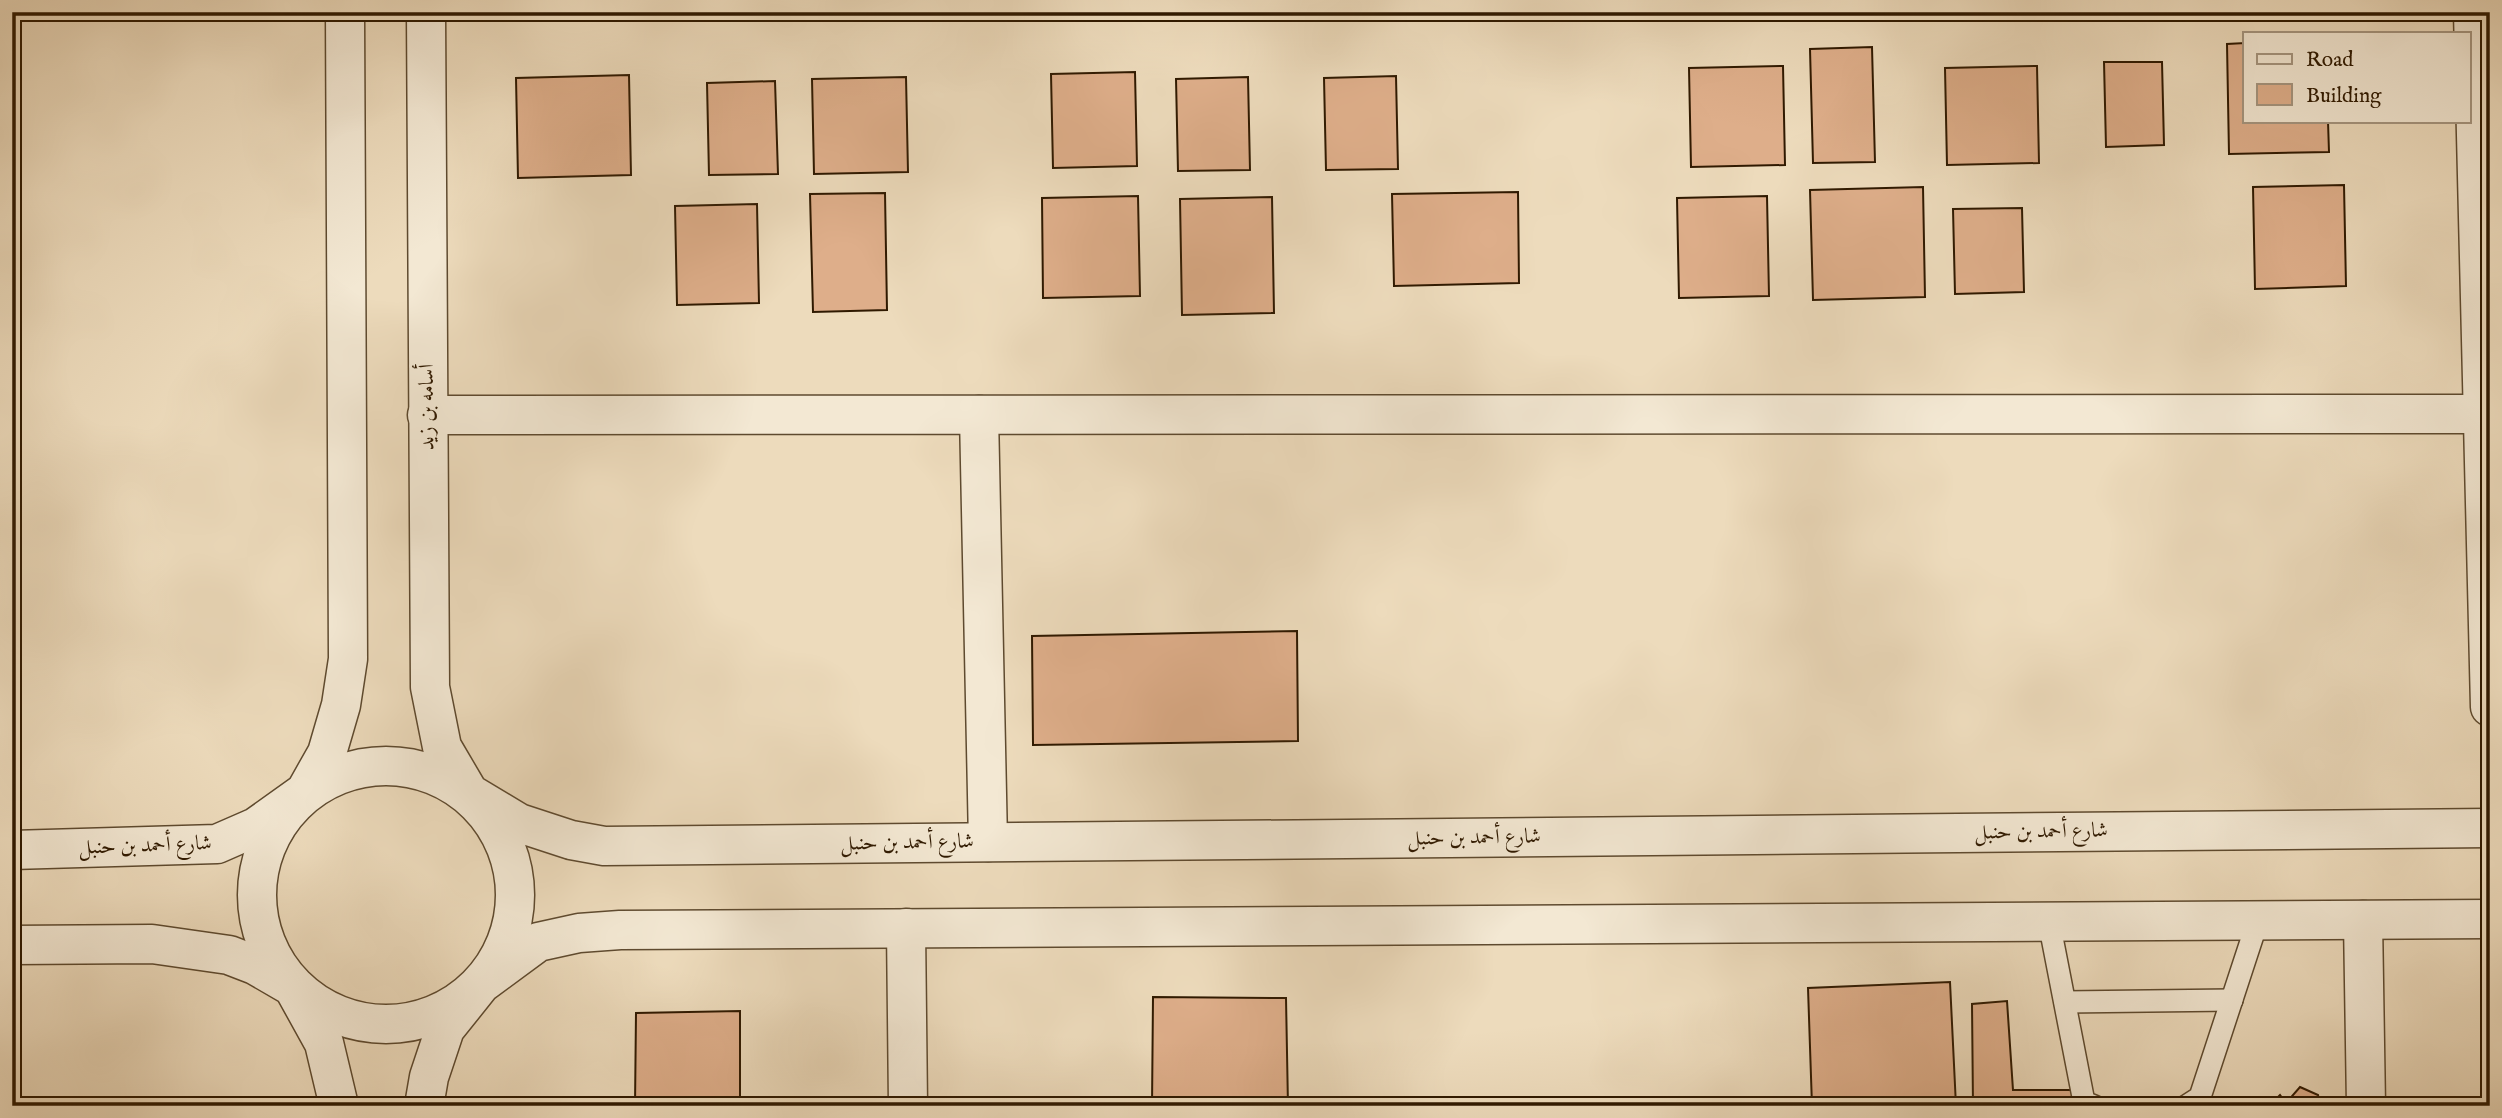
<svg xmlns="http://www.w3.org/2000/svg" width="2502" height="1118" viewBox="0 0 2502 1118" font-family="'IM FELL English',Amiri,serif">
  <rect width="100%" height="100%" fill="#eddbbc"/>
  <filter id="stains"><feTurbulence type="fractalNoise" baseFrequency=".00286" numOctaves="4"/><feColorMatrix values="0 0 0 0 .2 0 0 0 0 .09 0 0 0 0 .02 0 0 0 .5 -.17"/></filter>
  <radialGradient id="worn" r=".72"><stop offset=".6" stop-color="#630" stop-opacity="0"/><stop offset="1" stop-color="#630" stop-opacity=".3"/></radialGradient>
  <g fill="#deae8a" stroke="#2f1900" stroke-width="2">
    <polygon points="2245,43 2245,121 2328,121 2329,152 2229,154 2227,44"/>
    <polygon points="1872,47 1875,162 1813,163 1810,49"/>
    <polygon points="2104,62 2162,62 2164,145 2106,147"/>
    <polygon points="1783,66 1785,165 1691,167 1689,68"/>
    <polygon points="2037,66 2039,163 1947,165 1945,68"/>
    <polygon points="1135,72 1137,166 1053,168 1051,74"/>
    <polygon points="629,75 631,175 518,178 516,78"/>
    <polygon points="1396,76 1398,169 1326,170 1324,78"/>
    <polygon points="906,77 908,172 814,174 812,79"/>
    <polygon points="1248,77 1250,170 1178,171 1176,79"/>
    <polygon points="775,81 778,174 709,175 707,83"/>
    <polygon points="2344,185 2346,286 2255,289 2253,187"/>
    <polygon points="1923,187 1925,297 1813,300 1810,190"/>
    <polygon points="1518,192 1519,283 1394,286 1392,194"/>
    <polygon points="885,193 887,310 813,312 810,194"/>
    <polygon points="1138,196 1140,296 1043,298 1042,198"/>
    <polygon points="1767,196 1769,296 1679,298 1677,198"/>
    <polygon points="1272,197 1274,313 1182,315 1180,199"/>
    <polygon points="757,204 759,303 677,305 675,206"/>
    <polygon points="2022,208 2024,292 1955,294 1953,209"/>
    <polygon points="1297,631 1298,741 1033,745 1032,636"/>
    <polygon points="1950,982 1956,1106 1812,1106 1808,988"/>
    <polygon points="1153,997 1286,998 1288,1106 1152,1106"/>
    <polygon points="2007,1001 2013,1090 2072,1090 2072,1106 1973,1106 1972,1004"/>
    <polygon points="740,1011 740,1106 635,1106 636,1013"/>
    <polygon points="2300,1087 2318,1095 2320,1106 2269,1106 2280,1095 2286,1103"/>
  </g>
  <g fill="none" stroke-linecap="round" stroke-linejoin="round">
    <defs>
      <g id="service">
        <polyline points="2049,922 2084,1102 2094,1106"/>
        <polyline points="2065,1002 2232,1000"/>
        <polyline points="2186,1106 2200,1097 2258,920"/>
      </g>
      <g id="minor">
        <polyline points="2473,12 2490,707"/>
        <polyline points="427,415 2481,414"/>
        <polyline points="979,415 988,842"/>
        <polyline points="2363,920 2366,1106"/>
        <polyline points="906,928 908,1106"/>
      </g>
      <g id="tertiary">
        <polyline points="426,12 430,687 442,747 469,793 519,823 571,840 604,846 2490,828"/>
        <circle cx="386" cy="895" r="129"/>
        <polyline points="12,850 217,844 256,827 305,792 327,753 341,705 348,659 345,12"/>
        <polyline points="12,945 152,944 229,955 255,965 293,987 324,1043 339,1106"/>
        <polyline points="424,1106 429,1077 445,1029 481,984 538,942 579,933 620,930 2490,919"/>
      </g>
    </defs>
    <use href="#service" stroke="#5e4a2f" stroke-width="24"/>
    <use href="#minor" stroke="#5e4a2f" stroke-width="41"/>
    <use href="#tertiary" stroke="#5e4a2f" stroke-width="41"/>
    <use href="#service" stroke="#f3e8d3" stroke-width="21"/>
    <use href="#minor" stroke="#f3e8d3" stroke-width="38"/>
    <use href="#tertiary" stroke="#f3e8d3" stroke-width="38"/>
  </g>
  <g text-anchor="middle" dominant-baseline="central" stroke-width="5" stroke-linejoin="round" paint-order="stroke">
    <g font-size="21" fill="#2f1900" stroke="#f3e8d3">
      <text transform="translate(427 407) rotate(-90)">أسامه بن زيد</text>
      <text transform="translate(2041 832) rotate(-1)">شارع أحمد بن حنبل</text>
      <text transform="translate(1474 838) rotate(-1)">شارع أحمد بن حنبل</text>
      <text transform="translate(907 843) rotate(-1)">شارع أحمد بن حنبل</text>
      <text transform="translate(145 846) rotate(-2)">شارع أحمد بن حنبل</text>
    </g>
  </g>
  <rect width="2502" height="1118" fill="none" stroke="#eddbbc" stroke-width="42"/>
  <rect x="14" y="14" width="2474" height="1090" fill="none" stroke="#2f1900" stroke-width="3.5"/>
  <rect x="21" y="21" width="2460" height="1076" fill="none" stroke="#2f1900" stroke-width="2"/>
  <rect x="2243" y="32" width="228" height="91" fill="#f3e8d3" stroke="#a5957f" stroke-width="2"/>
  <rect x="2257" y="54" width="35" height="10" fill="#f3e8d3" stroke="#a5957f" stroke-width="2"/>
  <text x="2306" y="66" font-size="21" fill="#2f1900">Road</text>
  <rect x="2257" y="84" width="35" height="21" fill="#deae8a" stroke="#a5957f" stroke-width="2"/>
  <text x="2306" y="102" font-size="21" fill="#2f1900">Building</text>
  <rect width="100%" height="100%" filter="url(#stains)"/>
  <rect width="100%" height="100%" fill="url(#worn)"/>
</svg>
